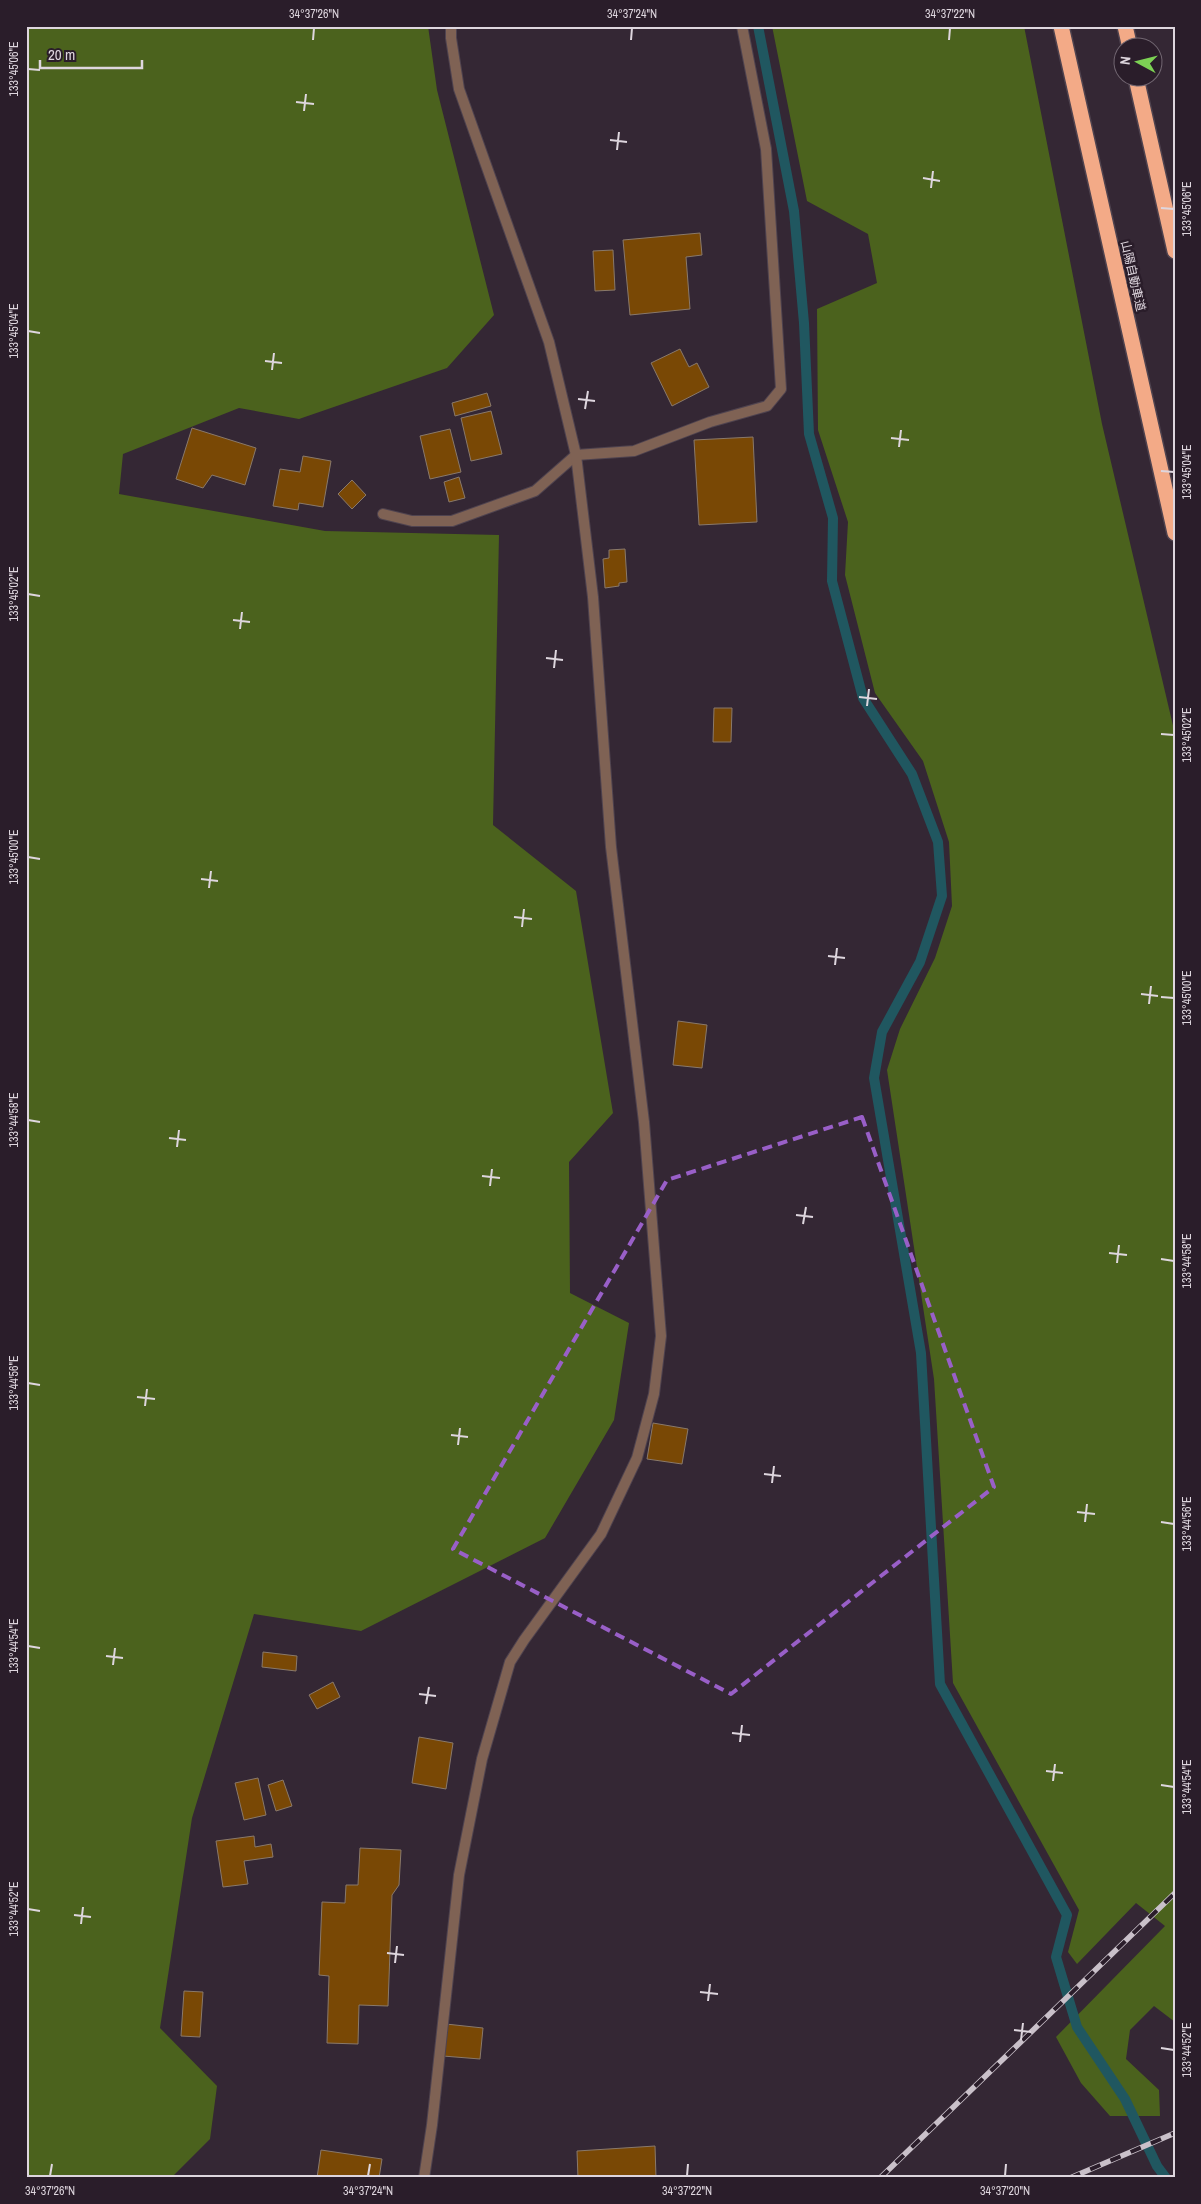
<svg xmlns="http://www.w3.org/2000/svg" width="1201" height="2204" viewBox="0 0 1201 2204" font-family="'Archivo Narrow','Noto Sans JP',sans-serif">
  <rect width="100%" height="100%" fill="#342734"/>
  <g fill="#4b621d">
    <polygon points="26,26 428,26 437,90 494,315 447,368 299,419 239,408 123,454 119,494 325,531 499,535 493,825 576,891 613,1113 569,1162 570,1293 629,1323 614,1420 545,1538 361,1631 254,1614 192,1818 160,2028 217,2086 210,2139 171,2178 26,2178"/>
    <polygon points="772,26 1024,26 1102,424 1175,734 1175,2022 1154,2006 1130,2030 1126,2059 1159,2090 1160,2116 1110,2116 1081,2083 1056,2037 1165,1926 1136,1903 1077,1964 1068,1952 1079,1910 953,1683 934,1379 887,1070 900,1029 935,958 952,906 949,842 923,761 875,693 845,575 848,522 818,430 817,309 877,283 868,234 807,201"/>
  </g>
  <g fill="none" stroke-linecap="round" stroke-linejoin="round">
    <polyline stroke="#205760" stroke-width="10" points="758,26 794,211 804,323 809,434 833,518 832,581 863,698 912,774 938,842 942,896 920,962 882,1032 874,1078 921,1353 940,1684 1067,1915 1056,1957 1077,2027 1125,2099 1157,2166 1166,2178"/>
  </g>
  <g fill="#794805" stroke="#89796b">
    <polygon points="700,233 702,255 686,257 690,309 630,315 623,240"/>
    <polygon points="613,250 615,290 595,291 593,251"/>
    <polygon points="680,349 689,367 697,363 709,387 672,406 651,363"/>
    <polygon points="487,393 491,406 455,416 452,403"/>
    <polygon points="491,411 502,454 471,461 461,418"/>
    <polygon points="192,428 256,448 245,485 212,475 203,488 176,479"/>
    <polygon points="450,429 461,472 430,479 420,436"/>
    <polygon points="753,437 757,522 699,525 694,440"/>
    <polygon points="303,456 331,461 323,507 299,503 298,510 273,506 280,469 300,472"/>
    <polygon points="459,477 465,498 449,502 444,482"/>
    <polygon points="352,480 366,495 352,509 338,494"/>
    <polygon points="625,549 627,582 619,583 619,586 605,588 603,559 609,558 609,550"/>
    <polygon points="714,708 732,708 731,742 713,742"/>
    <polygon points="678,1021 707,1025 702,1068 673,1065"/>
    <polygon points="653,1423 688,1429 682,1464 647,1459"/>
    <polygon points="263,1652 297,1656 296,1671 262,1667"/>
    <polygon points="333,1682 340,1697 317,1709 309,1695"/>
    <polygon points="419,1737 453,1743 446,1789 412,1783"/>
    <polygon points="258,1778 266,1815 244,1820 235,1783"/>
    <polygon points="283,1780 292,1806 276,1811 268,1785"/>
    <polygon points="254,1836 255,1847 271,1844 273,1857 244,1861 248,1884 223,1887 216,1841"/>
    <polygon points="360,1848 401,1850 399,1885 392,1895 388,2006 359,2005 358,2044 327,2043 329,1976 319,1975 322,1902 345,1903 346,1885 358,1885"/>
    <polygon points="184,1991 203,1992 200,2037 181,2036"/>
    <polygon points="446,2024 483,2028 480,2059 443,2056"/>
    <polygon points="655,2146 656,2178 578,2178 577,2151"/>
    <polygon points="321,2150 382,2159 379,2178 317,2178"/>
  </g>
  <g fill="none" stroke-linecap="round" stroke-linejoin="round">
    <defs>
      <g id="street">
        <polyline points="383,514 412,521 452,521 535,491 576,455 634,451 710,422 767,406 781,389 766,149 742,26"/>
        <polyline points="424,2178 432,2125 459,1875 482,1759 510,1662 524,1640 601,1534 637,1458 654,1394 661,1336 644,1122 611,847 593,597 576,455 549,342 459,89 451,38 451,26"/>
      </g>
      <g id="highway">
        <polyline points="1061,26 1175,533"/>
        <polyline points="1125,26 1130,48"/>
        <polyline points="1136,78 1175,251"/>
      </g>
    </defs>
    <use href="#street" stroke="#4f434f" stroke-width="12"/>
    <use href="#highway" stroke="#4f434f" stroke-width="18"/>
    <use href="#street" stroke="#7f6254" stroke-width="10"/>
    <use href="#highway" stroke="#f3aa87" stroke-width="15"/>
    <defs>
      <g id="rail">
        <polyline points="880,2178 1175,1893"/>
        <polyline points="1070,2178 1175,2133"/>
      </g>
    </defs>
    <use href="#rail" stroke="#c9c0c9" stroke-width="5.5"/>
    <use href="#rail" stroke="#2a1d2a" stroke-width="4" stroke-dasharray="11" stroke-linecap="butt"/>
  </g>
  <path fill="none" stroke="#995fc8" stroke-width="4" stroke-dasharray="10 6" stroke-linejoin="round" d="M862,1117L994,1487L731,1694L453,1549L667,1180Z"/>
  <path fill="none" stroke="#ded6de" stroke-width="2" d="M313,40L314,28M631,40L632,28M949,40L950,28M28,69L40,70M296,102L314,104M304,111L306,94M610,140L627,142M617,150L619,132M923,178L940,181M931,188L933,171M1161,208L1174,209M28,331L40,333M265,361L282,363M272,370L274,353M578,399L595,401M585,409L588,391M891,438L909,440M899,447L901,430M1161,471L1174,472M28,594L40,596M233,620L250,622M240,629L242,612M546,658L563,660M554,668L556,650M859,697L877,699M867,706L869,689M1161,734L1174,735M28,857L40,859M201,879L218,881M209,888L211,871M514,917L532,919M522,927L524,909M828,956L845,958M835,965L837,948M1141,994L1158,996M1161,997L1174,998M1149,1004L1151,986M28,1120L40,1122M169,1138L186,1140M177,1147L179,1130M482,1176L500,1178M490,1186L492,1169M796,1215L813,1217M803,1224L806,1207M1109,1253L1127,1255M1161,1259L1174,1261M1117,1263L1119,1245M28,1383L40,1385M137,1397L155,1399M145,1406L147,1389M451,1435L468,1437M458,1445L460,1428M764,1474L781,1476M772,1483L774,1466M1077,1512L1095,1514M1085,1522L1087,1504M1161,1522L1174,1524M28,1646L40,1648M106,1656L123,1658M113,1665L115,1648M419,1694L436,1696M426,1704L429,1687M732,1733L750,1735M740,1742L742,1725M1046,1771L1063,1773M1053,1781L1055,1764M1161,1785L1174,1787M28,1909L40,1911M74,1915L91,1917M81,1924L83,1907M387,1953L404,1955M395,1963L397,1946M700,1992L718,1994M708,2001L710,1984M1014,2030L1031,2032M1021,2040L1023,2023M1161,2048L1174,2050M50,2176L52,2164M368,2176L370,2164M687,2176L688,2164M1005,2176L1006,2164"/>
  <g text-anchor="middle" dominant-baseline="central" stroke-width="5" stroke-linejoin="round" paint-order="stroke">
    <g font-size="12" fill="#ded6de" stroke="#2a1d2a">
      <text transform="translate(1133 276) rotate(77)">山陽自動車道</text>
    </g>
  </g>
  <rect width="1201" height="2204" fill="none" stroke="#2a1d2a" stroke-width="55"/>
  <g transform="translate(1138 62) rotate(277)"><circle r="24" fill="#2a1d2a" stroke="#726772"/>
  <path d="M0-4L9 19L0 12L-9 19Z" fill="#7cd154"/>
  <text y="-8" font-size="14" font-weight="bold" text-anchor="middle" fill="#ded6de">N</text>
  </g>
  <path d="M40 60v8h102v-8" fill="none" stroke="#ded6de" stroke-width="2.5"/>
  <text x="48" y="60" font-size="15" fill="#ded6de" stroke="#2a1d2a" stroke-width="4" paint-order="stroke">20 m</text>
  <rect x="28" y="28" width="1146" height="2148" fill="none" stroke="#ded6de" stroke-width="2"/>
  <g font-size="12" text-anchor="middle" fill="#ded6de">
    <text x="314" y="18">34°37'26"N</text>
    <text x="632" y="18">34°37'24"N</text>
    <text x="950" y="18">34°37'22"N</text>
    <text transform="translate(14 69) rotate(-90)" y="4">133°45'06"E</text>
    <text transform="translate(1187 209) rotate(-90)" y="4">133°45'06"E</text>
    <text transform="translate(14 331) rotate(-90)" y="4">133°45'04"E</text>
    <text transform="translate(1187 472) rotate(-90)" y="4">133°45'04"E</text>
    <text transform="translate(14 594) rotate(-90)" y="4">133°45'02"E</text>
    <text transform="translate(1187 735) rotate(-90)" y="4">133°45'02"E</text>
    <text transform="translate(14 857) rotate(-90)" y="4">133°45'00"E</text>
    <text transform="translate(1187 998) rotate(-90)" y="4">133°45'00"E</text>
    <text transform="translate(14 1120) rotate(-90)" y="4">133°44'58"E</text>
    <text transform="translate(1187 1261) rotate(-90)" y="4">133°44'58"E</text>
    <text transform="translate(14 1383) rotate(-90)" y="4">133°44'56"E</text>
    <text transform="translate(1187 1524) rotate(-90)" y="4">133°44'56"E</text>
    <text transform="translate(14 1646) rotate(-90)" y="4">133°44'54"E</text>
    <text transform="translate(1187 1787) rotate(-90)" y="4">133°44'54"E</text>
    <text transform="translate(14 1909) rotate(-90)" y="4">133°44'52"E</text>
    <text transform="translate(1187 2050) rotate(-90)" y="4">133°44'52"E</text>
    <text x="50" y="2195">34°37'26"N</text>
    <text x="368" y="2195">34°37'24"N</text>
    <text x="687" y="2195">34°37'22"N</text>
    <text x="1005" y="2195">34°37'20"N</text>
  </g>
</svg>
